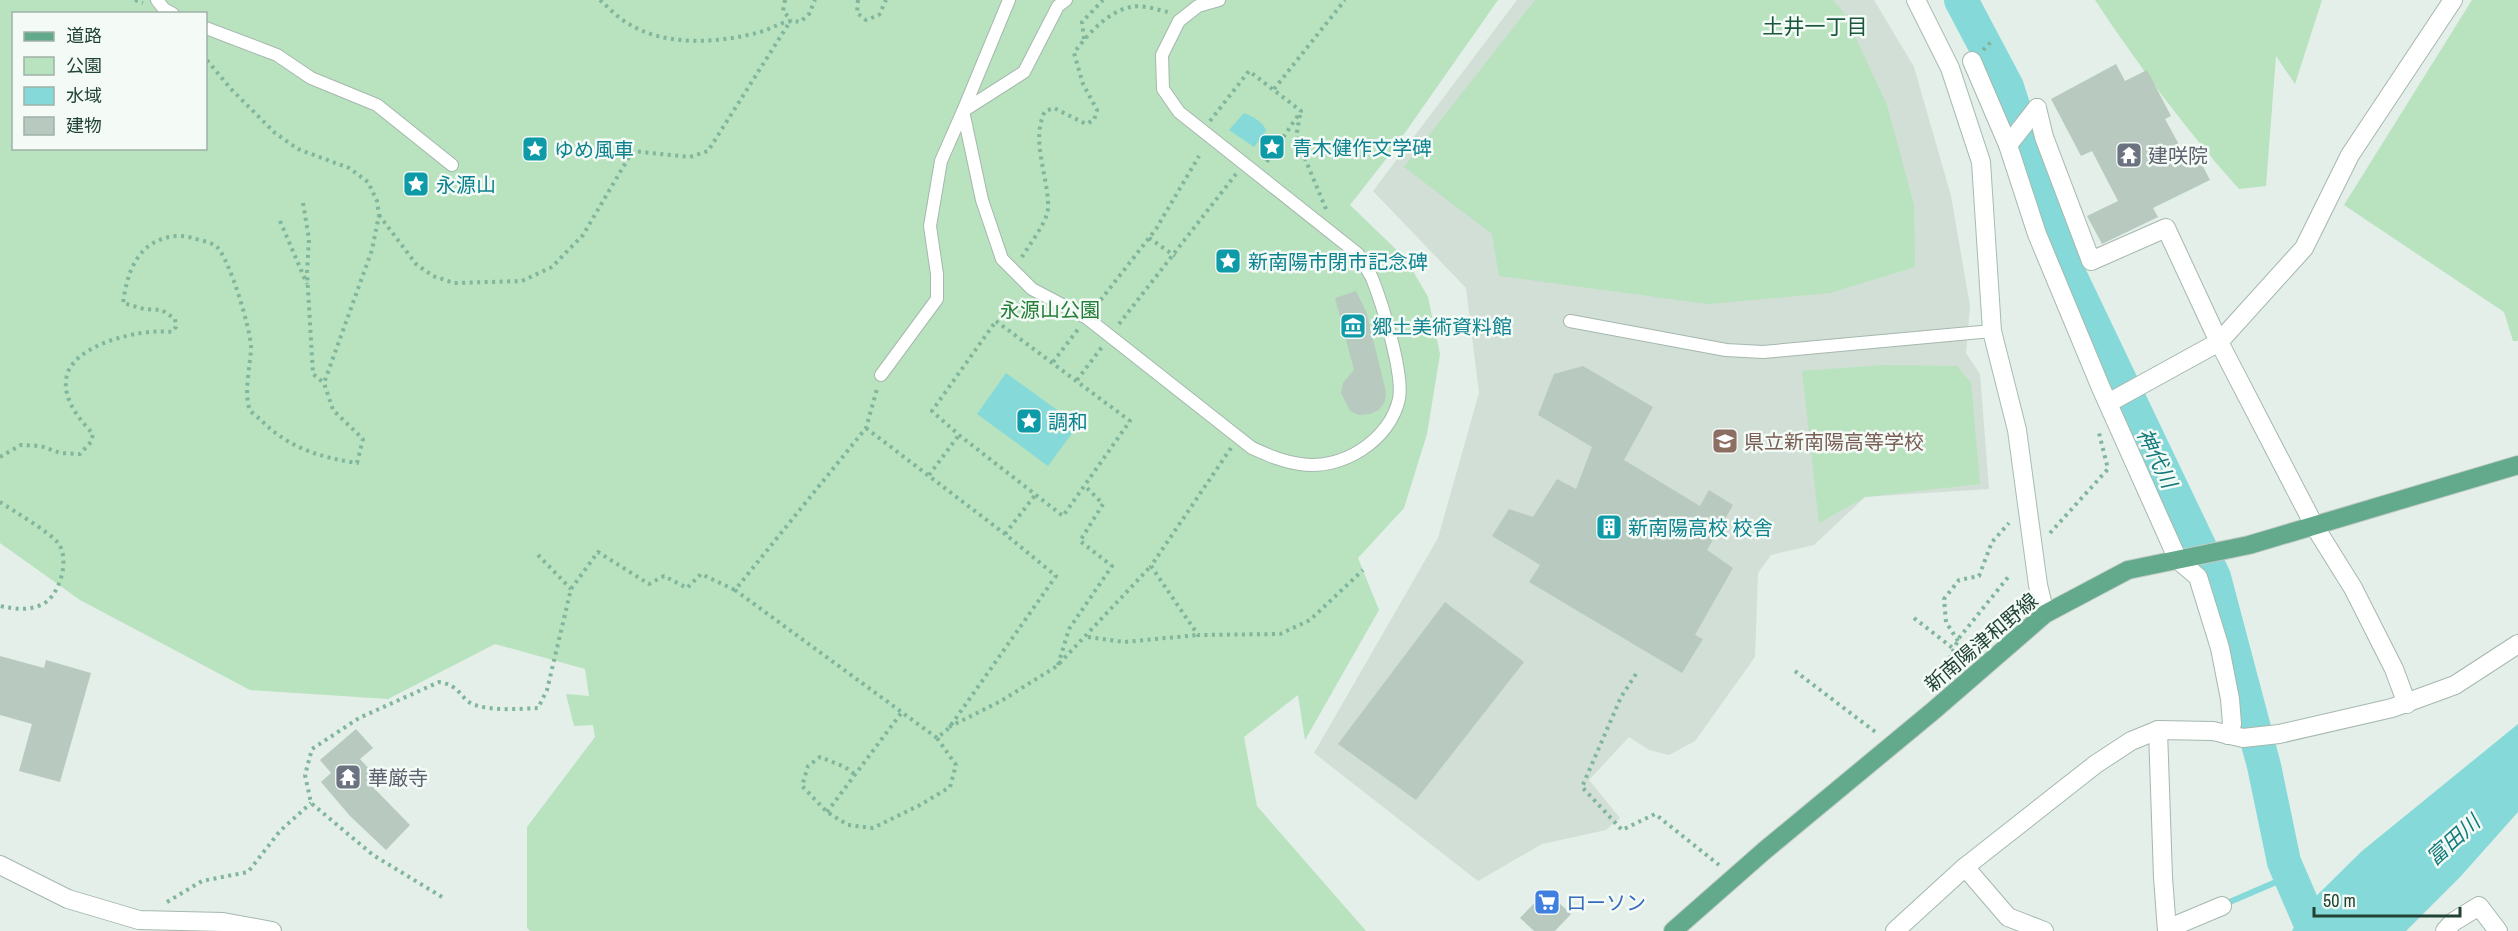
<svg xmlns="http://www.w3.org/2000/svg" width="2518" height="931" viewBox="0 0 2518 931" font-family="'Archivo Narrow','Noto Sans JP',sans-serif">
  <rect width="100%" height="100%" fill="#e3efe8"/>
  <polygon fill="#d1dfd6" points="1517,0 1874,0 1914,67 1951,196 1970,306 1966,353 1980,374 1989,489 1865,497 1814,545 1771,555 1758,573 1755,657 1695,741 1669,755 1649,750 1629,737 1589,780 1620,818 1606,830 1542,844 1478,881 1314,753 1438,538 1479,393 1466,288 1373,191"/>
  <g fill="#b9e2be" fill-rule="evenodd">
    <path d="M0,0H1498L1390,154L1350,205L1406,259L1428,297L1440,354L1427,434L1404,508L1358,558L1379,610L1305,740L1298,695L1244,737L1257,806L1366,931H530L527,928V827L595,737L593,725L574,726L566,694L589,696L585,669L495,644L388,699L250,690L80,600L0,543ZM14,14H206V148H14Z"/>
    <polygon points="1535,0 1833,0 1844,13 1887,105 1914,205 1915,267 1830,293 1708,304 1499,276 1492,234 1404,167"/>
    <path d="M2095,0H2322L2295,84L2276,56L2266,186L2239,189C2186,130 2139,66 2095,0Z"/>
    <polygon points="2472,0 2518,0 2518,341 2513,341 2504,312 2344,205"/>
    <polygon points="1883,365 1957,366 1971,383 1980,484 1865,497 1819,523 1802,371"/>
  </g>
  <g fill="#85dad9">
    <path d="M1244,113C1250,115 1264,122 1266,131L1254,147L1229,130Z"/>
    <polygon points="1006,373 1078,425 1048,466 977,414"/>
    <polygon points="2518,724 2518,812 2461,876 2406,931 2292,931 2304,908 2362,851"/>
  </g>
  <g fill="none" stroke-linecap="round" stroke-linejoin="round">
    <polyline stroke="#85dad9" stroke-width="6" points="2225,904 2290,876"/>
    <polyline stroke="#85dad9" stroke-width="34" points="1961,0 2007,87 2063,261 2214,577 2264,766 2284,862 2312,927 2312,931"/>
  </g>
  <g fill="#b8cac0">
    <polygon points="2116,64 2125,81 2147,70 2171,116 2165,119 2182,150 2192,145 2210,180 2153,208 2158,217 2102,244 2087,216 2118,201 2092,151 2081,156 2051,99"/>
    <polygon points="1356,291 1366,311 1386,392 1385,401 1379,410 1370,414 1359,415 1350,411 1341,393 1343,383 1354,370 1335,298"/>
    <polygon points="1583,366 1653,407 1624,460 1700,506 1709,490 1733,505 1707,550 1733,568 1695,635 1703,639 1682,673 1529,582 1540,565 1492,536 1509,509 1533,517 1557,479 1576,489 1592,447 1538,415 1554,374"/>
    <polygon points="1445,602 1524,662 1416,800 1338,744"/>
    <polygon points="0,656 44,668 46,660 91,673 60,782 19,771 32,724 0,715"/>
    <polygon points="356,729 373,748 360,759 371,771 367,781 410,825 386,850 350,816 321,782 331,773 320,760"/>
    <polygon points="1546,891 1571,914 1555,931 1534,931 1520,918"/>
  </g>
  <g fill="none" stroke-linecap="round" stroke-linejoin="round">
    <defs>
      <g id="lane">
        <polyline points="157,0 164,9 173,14"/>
        <path d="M1009,0L963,111L982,200L1002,259L1032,289L1087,318L1252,448C1268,455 1283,462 1300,464C1342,471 1390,440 1399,399C1404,374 1382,303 1372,278C1368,270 1362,262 1358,254L1179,112L1163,89L1162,55L1179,21L1198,6L1219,0"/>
        <polyline points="206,28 277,55 311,78 377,105 452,165"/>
        <polyline points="1570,321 1726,350 1763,352 1992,331"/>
        <polyline points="881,375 937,299 937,274 930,226 941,161 963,111 1024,72 1058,6 1066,0"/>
      </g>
      <g id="street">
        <polyline points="1972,61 2008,145 2037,234 2101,388 2178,560 2198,577 2220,648 2230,699 2232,724 2228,735"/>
        <polyline points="2037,108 2044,137 2091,261 2166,228 2219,342 2315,527 2353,588 2394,669 2407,704"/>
        <polyline points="2008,145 2037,108"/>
        <polyline points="2110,402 2219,342 2304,248 2350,155 2453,0"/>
        <polyline points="2158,730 2163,877 2167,931"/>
        <polyline points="0,865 68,899 139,920 223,922 272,931"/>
        <polyline points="1965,867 2008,917 2044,931"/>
        <polyline points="2167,929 2222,906"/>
        <polyline points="1895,931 1965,867 2096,764 2131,741 2158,730 2213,731 2243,738 2279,734 2392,708 2455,685 2518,644"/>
        <polyline points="2445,931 2453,922 2479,906 2498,931"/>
      </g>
      <polyline id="secondary" points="1916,0 1950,68 1981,162 1992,331 2017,430 2038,585 2045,614"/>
      <polyline id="primary" points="1673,931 1764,851 1933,711 2045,614 2128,570 2249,545 2518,465"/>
    </defs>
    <use href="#lane" stroke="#a5b8ae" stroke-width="14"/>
    <use href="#street" stroke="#a5b8ae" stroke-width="20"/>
    <use href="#secondary" stroke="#a3bfb0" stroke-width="20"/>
    <use href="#primary" stroke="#c1cac6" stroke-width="20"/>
    <g stroke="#80b69c" stroke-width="4" stroke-dasharray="3 4.5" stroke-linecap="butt">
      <polyline points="135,0 143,3"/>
      <path d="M600,0C609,8 618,18 629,24C666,47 720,43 760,32C775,28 785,18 800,22L809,14L815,0"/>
      <polyline points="785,0 783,11 791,20"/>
      <polyline points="858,0 857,13 866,20 879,15 886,0"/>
      <polyline points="1084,39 1082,22 1103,0"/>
      <polyline points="1983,50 1993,40"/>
      <polyline points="1274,89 1345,0"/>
      <polyline points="1300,115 1296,137 1326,209"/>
      <polyline points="1210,121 1249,71 1301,111 1266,163"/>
      <polyline points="623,150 690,157 708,151 791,20"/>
      <polyline points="303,203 309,239 307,272 313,374 324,383"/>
      <polyline points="379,215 416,264 433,276 454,283 522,281 552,267 583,235 632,152"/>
      <polyline points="280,221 307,284"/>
      <polyline points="1149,238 1175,256"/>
      <path d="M1022,257C1029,245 1048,221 1048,208C1049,176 1030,142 1045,111L1054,108L1086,124L1094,120L1097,110L1083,84L1074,53C1087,35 1108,11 1131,7C1141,4 1158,10 1168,12"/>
      <polyline points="1096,306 1156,229 1199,156"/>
      <polygon points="996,321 1130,421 1063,516 959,435 932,411"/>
      <polyline points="1119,324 1236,174"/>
      <polyline points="1053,362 1079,328"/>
      <polyline points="1077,380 1102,347"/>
      <polyline points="866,428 1005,534 1056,576 949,728 937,738 735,590 866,428 877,389"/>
      <polyline points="1231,448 1151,566 1198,635 1280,634 1310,620 1363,570"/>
      <path d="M0,457L21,445L41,446L60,453L80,454L91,442L93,434C80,420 64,401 66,381C68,344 143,328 172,332L176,327L175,319L162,310L144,309L123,303C126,283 130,264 145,249C157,238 176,233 192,238C199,240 212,242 217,247C230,260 250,328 251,346C251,363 243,393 250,410C252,413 257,417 260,419C288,448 319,457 357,463L363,439L333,410L324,383L372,250L379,215L377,201L368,182L349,168L298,149L275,133L231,89L206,59"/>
      <polyline points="929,475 959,435"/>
      <path d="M0,502C12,510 51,533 58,543C71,559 59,598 41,605C27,611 15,609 0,606"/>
      <polyline points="2050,533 2108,469 2099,433"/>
      <polyline points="1005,534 1036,494"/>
      <polyline points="538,555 571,589"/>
      <polyline points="1914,618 1954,649"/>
      <polyline points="1088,637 1124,642 1198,635"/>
      <polyline points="1958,641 1946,622 1944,599 1959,580 1979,576 1992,542 2009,523"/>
      <polyline points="1058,665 1069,629 1112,566 1080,541 1103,504 1084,485"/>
      <polyline points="1795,671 1878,734"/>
      <polyline points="1636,674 1621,697 1582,787 1622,830 1655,814 1719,865"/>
      <polyline points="1940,679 1959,638 2009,576"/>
      <polyline points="949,727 1001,701 1057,666 1151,566"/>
      <polyline points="854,774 845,767 820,757 808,766 802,786 827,812 848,825 873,828 920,805 950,787 956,765 937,738"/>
      <polyline points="827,812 902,712"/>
      <path d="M442,897L373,855L311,803L305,775L312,749L359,718L439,682C461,685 460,700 475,705C494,711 518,709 538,708L547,690L571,589L598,552L649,584L664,576L687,588L701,574L735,590"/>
      <polyline points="167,902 202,881 248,872 280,831 311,803"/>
    </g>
    <use href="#lane" stroke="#fff" stroke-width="12"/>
    <use href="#street" stroke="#fff" stroke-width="18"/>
    <use href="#secondary" stroke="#fff" stroke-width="18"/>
    <use href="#primary" stroke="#62aa8b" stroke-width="18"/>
  </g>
  <defs>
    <symbol id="sight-square" viewBox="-11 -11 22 22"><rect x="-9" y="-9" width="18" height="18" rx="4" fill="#0f9aa8" stroke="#f4faf6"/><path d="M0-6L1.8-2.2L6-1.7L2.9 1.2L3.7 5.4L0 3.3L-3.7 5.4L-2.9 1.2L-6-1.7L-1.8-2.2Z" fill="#fff"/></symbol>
    <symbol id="temple-square" viewBox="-11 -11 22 22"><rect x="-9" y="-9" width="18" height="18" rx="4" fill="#6b7280" stroke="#f4faf6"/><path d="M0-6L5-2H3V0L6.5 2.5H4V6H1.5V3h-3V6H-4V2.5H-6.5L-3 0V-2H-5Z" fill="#fff"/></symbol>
    <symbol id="museum-square" viewBox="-11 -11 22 22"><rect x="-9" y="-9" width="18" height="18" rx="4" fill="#0f9aa8" stroke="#f4faf6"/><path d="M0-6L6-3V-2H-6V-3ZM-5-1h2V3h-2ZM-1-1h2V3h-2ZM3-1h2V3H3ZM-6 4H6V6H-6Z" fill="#fff"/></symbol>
    <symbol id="school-square" viewBox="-11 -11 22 22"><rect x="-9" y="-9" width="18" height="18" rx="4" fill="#8d6e63" stroke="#f4faf6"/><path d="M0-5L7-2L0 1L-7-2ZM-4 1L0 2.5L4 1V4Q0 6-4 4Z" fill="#fff"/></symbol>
    <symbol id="building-square" viewBox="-11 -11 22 22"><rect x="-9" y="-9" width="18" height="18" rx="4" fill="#0f9aa8" stroke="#f4faf6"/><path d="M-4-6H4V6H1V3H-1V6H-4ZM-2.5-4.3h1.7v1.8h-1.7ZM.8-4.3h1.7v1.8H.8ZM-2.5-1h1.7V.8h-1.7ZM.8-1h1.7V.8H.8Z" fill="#fff"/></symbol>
    <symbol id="supermarket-square" viewBox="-11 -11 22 22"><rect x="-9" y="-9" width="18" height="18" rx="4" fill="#3f7fe0" stroke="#f4faf6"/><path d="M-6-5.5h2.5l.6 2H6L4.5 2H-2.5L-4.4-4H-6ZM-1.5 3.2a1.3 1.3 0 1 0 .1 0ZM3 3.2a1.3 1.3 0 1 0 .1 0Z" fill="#fff"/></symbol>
  </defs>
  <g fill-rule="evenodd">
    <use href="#sight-square" x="1257" y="132" width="30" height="30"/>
    <use href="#sight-square" x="520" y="134" width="30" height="30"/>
    <use href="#temple-square" x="2114" y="140" width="30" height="30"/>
    <use href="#sight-square" x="401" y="169" width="30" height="30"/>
    <use href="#sight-square" x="1213" y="246" width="30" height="30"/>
    <use href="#museum-square" x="1338" y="311" width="30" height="30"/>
    <use href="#sight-square" x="1014" y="406" width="30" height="30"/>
    <use href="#school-square" x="1710" y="426" width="30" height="30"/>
    <use href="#building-square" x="1594" y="512" width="30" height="30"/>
    <use href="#temple-square" x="333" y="762" width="30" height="30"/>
    <use href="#supermarket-square" x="1532" y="887" width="30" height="30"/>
  </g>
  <g text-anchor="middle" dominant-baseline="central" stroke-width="5" stroke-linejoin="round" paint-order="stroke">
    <g font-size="20" fill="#0d838f" stroke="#f4faf6" text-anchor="start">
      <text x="1292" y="147">青木健作文学碑</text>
      <text x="554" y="149">ゆめ風車</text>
      <text x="436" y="184">永源山</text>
      <text x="1248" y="261">新南陽市閉市記念碑</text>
      <text x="1372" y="326">郷土美術資料館</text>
      <text x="1048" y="421">調和</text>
      <text x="1628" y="527">新南陽高校 校舎</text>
    </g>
    <g font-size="20" fill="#5b616d" stroke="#f4faf6" text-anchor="start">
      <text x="2148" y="155">建咲院</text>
      <text x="368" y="777">華厳寺</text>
    </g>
    <g font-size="20" fill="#257f39" stroke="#f4faf6">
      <text x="1050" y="309">永源山公園</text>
    </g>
    <g font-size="20" fill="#785e54" stroke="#f4faf6" text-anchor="start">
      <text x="1744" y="441">県立新南陽高等学校</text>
    </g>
    <g font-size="20" fill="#204334" stroke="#f4faf6">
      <text transform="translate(1981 642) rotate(-40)">新南陽津和野線</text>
    </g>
    <g font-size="20" fill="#366cbe" stroke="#f4faf6" text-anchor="start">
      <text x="1566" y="902">ローソン</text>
    </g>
    <g font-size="21" fill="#19583e" stroke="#f4faf6">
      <text x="1815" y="26">土井一丁目</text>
    </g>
    <g font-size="21" font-style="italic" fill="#127b7b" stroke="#f4faf6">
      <text transform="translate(2157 458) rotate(64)">神代川</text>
      <text transform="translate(2453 840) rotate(-42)">富田川</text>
    </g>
  </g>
  <rect x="12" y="12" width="195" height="138" fill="#f4faf6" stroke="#9fb1a8" stroke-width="1.5"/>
  <rect x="24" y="32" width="30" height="9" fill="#62aa8b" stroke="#9fb1a8" stroke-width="1.5"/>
  <text x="66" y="42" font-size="18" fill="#204334">道路</text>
  <rect x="24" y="57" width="30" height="18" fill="#b9e2be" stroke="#9fb1a8" stroke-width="1.5"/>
  <text x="66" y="72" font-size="18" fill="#204334">公園</text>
  <rect x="24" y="87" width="30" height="18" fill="#85dad9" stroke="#9fb1a8" stroke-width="1.5"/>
  <text x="66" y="102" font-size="18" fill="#204334">水域</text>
  <rect x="24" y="117" width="30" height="18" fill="#b8cac0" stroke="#9fb1a8" stroke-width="1.5"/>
  <text x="66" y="132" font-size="18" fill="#204334">建物</text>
  <path d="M2314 907v9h146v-9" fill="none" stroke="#204334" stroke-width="3"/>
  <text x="2323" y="907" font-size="18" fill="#204334" stroke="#f4faf6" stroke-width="4.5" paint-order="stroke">50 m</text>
</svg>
